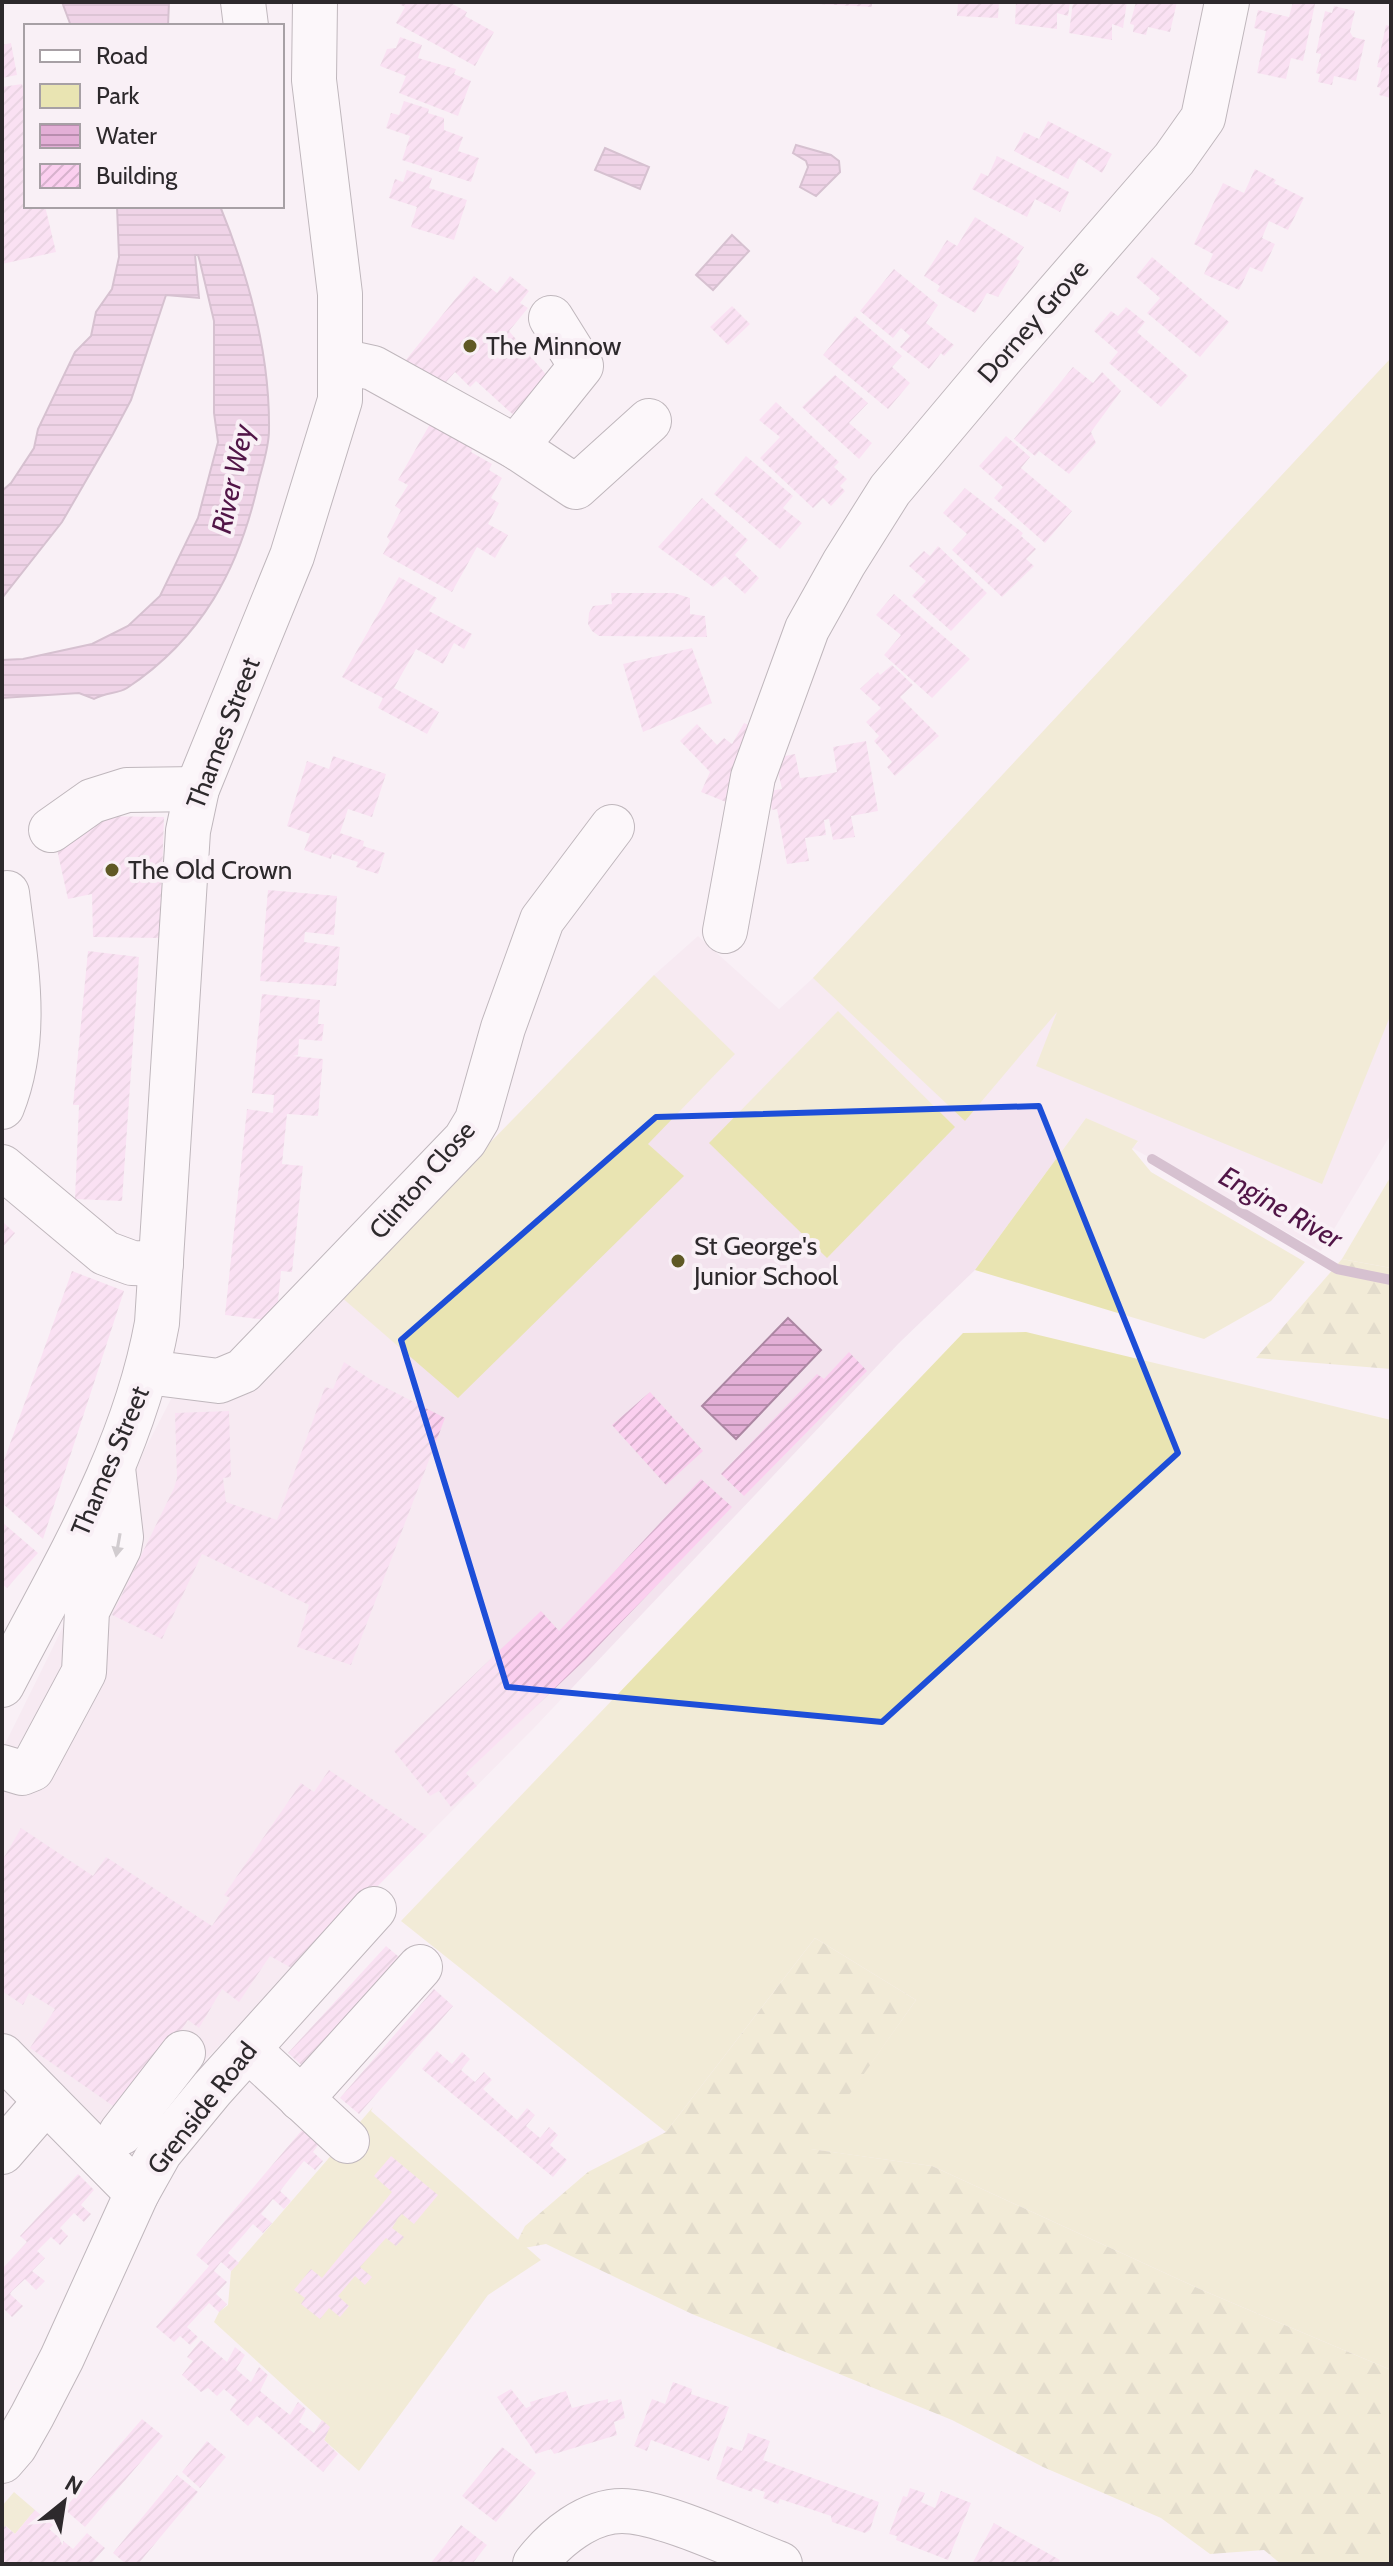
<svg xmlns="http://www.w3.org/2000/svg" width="1393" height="2566" viewBox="0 0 1393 2566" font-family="Cabin,sans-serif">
  <defs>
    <pattern id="forest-firs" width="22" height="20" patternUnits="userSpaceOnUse" patternTransform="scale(2)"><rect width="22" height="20" fill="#e9e4b2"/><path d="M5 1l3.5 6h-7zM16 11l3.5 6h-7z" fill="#c8c499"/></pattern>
    <pattern id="water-rules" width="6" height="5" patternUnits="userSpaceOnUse" patternTransform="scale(2)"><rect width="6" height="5" fill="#e3afd6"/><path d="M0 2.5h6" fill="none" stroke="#b88eae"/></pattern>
    <pattern id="building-hatch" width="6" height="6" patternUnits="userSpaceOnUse" patternTransform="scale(2)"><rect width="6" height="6" fill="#fbcfef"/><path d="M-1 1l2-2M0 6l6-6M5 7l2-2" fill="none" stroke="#d7b2cd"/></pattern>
  </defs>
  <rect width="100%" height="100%" fill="#f9f0f6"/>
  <polygon fill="#f3e3ee" points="1391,358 1391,1134 1321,1251 1132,1148 1138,1142 1086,1118 975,1270 899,1343 535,1727 111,2155 2,2038 2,1750 101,1550 144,1451 171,1399 214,1399 340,1296 654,975 698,936 779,1009 813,978"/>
  <g fill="#e9e4b2">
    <polygon points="1391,358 1391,1014 1322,1184 1036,1066 1057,1012 965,1121 813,978"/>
    <polygon points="654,975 735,1054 648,1144 684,1176 458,1398 340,1296"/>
    <polygon points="838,1011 955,1127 827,1258 709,1143"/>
    <polygon points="1086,1118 1138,1141 1132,1149 1151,1172 1305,1262 1271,1301 1204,1339 975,1270"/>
    <polygon points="1391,1176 1391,1268 1342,1259"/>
    <polygon points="1026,1332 1391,1420 1391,2370 1202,2290 932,2166 810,2149 916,2000 815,1938 666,2132 401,1921 963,1333"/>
    <polygon points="373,2107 371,2111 541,2260 488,2295 359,2471 324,2440 329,2427 214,2322 219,2312 228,2305 231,2271"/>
    <polygon points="14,2492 35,2510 15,2534 6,2526 2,2530 2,2506"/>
  </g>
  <g fill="url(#forest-firs)">
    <polygon points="1342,1259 1391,1268 1391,1369 1256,1358"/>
    <polygon points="815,1938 916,2000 811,2149 932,2166 1202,2290 1391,2370 1391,2564 1281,2564 1264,2550 1210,2554 1161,2518 1043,2467 952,2420 692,2314 546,2244 513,2250 525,2226 588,2172 666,2132"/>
  </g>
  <g fill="url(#water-rules)" stroke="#ac87a3" stroke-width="2">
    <polygon points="62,2 169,2 168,26 71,26"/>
    <polygon points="796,145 831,155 839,161 840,172 816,196 800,187 808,167 806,161 793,153"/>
    <polygon points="605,148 649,167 640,189 595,170"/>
    <path d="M117,206H220C249,277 270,353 269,430C269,448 262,467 258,484C239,569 202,638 127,688C118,694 106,692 94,699L79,693L2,698V660L23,659L92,644L128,626L160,596L198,518L218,442L214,413V321L200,262L198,255H195L199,298L166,295L131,400L113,434L62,522L2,598V491L11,483L34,448L38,429L75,352L91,336L96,312L112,289L119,257Z"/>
    <polygon points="732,235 749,251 713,290 696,275"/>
    <polygon points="788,1318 821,1350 736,1439 702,1406"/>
  </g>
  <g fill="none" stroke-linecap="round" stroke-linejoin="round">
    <polyline stroke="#ac87a3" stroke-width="10" points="1152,1159 1337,1269 1391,1280"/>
  </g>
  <g fill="url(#building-hatch)">
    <polygon points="395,2 449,2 467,12 465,16 494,32 475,66 396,23 405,7"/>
    <polygon points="818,2 872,2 872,7 818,4"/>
    <polygon points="958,2 999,2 998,18 957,16"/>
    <polygon points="1016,2 1070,2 1068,16 1057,13 1057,29 1015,24"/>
    <polygon points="1073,2 1127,2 1123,28 1112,24 1112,40 1069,33"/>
    <polygon points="1136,2 1177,2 1170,32 1148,27 1146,35 1133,32 1134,25 1130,24"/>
    <polygon points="1293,2 1315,4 1303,61 1291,58 1286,79 1257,73 1266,31 1254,28 1258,10 1289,17"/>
    <polygon points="1334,6 1355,11 1350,32 1353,37 1365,40 1356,81 1334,76 1332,85 1318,82 1320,74 1316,73 1321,54 1316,53 1325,11 1332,13"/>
    <polygon points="1386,25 1391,26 1391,98 1379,95 1381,88 1377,87 1382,68 1377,67"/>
    <polygon points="400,37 422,45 418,58 456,69 454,74 471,81 458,116 399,93 406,76 380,66 387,49 396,48"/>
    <polygon points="11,43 17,75 2,78 2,45"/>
    <polygon points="22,84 26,99 26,206 45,206 56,252 2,264 2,87"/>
    <polygon points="404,101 429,109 428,113 444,118 444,130 463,137 458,151 479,158 471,182 402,160 410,136 386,128 391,113 399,115"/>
    <polygon points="1048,121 1112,154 1102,173 1079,158 1068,179 1014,151 1024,132 1039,139"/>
    <polygon points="997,156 1069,192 1060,212 1035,199 1027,217 972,189 981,173 988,176"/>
    <polygon points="1255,169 1276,180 1274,183 1304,198 1288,230 1269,221 1262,238 1275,244 1262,272 1250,267 1239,290 1204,274 1213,254 1194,244 1223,183 1244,193"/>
    <polygon points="407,170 432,178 429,188 467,200 454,240 411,227 417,207 389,198 395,179 403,182"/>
    <polygon points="975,217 1024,247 1016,259 1020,261 998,297 987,293 975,313 937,291 940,286 924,276 947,240 957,246"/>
    <polygon points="1152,257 1229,322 1200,357 1147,313 1160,298 1136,277"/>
    <polygon points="894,269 938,305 926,323 954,345 944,356 941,353 929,369 900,347 910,336 901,328 893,338 860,311"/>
    <polygon points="474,276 497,293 510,276 529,291 520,303 528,308 509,331 549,378 520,421 476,381 470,387 455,372 438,391 405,361"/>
    <polygon points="732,306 750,324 728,345 710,327"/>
    <polygon points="1126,307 1145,322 1137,332 1188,376 1161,407 1109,363 1118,352 1094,331 1111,311 1118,316"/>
    <polygon points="855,316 902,356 892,367 910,383 888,409 823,355"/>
    <polygon points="1073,367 1093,383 1102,372 1121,391 1091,432 1096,443 1069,474 1039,451 1035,456 1014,439"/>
    <polygon points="835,375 868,403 849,423 872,443 859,459 802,407"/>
    <polygon points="776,402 839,462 834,467 847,479 840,486 845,491 831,506 823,498 813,508 760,458 780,437 759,420"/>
    <polygon points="430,424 473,448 471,452 492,464 489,470 502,478 491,498 499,503 488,524 508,535 495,558 477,547 452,592 383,554 390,541 387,537 401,510 395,506 408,485 398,480"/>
    <polygon points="1006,436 1030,457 1021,468 1072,511 1045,543 994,498 1003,487 979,466"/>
    <polygon points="746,456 793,496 783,508 802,523 780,549 714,494"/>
    <polygon points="965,488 1023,533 1021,536 1036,549 1026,559 1034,566 1002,597 952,550 967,534 943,513"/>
    <polygon points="702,498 748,540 735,555 759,578 745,594 725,576 713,587 658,547"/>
    <polygon points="938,546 987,593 951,631 912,596 926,581 909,566 924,551 930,556"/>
    <polygon points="399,577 437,598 429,611 472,634 464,649 454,643 443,664 416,649 394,688 439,712 427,734 378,708 383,698 342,677"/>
    <polygon points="611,593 674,593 690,598 690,614 705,616 707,637 599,636 592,631 588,624 589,613 593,606 612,604"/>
    <polygon points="894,594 970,659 932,698 884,655 901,635 876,615"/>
    <polygon points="692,648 712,703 643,732 623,664"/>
    <polygon points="892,665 913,685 900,697 939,736 895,776 887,767 892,762 874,741 879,736 866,722 881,708 860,689 878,672 880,675"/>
    <polygon points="744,723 753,727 736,806 701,792 710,772 680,741 697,724 717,745 724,738 732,744"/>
    <polygon points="866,741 878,811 851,816 855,837 833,840 829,819 824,820 826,835 805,838 809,861 787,864 777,809 772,810 768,791 782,789 775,758 795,754 800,778 818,776 837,772 833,747"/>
    <polygon points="333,756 386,774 372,817 348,809 340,833 364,841 363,846 385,853 378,874 356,867 358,862 332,854 331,859 304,850 310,834 287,826 307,761 329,769"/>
    <polygon points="94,816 164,817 160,938 93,937 92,894 68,899 56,845"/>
    <polygon points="268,890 337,896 334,935 305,932 304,942 340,947 336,986 260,981"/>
    <polygon points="88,951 139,957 122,1201 75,1199 79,1105 73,1105"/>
    <polygon points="262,994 320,1000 318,1024 324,1024 322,1041 299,1039 298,1055 293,1056 323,1059 318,1116 287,1114 282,1164 303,1166 292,1272 281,1271 276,1321 225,1315 247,1109 273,1113 274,1095 252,1093"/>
    <polygon points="2,1221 15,1233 2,1248"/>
    <polygon points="72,1271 124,1291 43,1539 2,1503 2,1466"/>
    <polygon points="849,1352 867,1371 744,1496 721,1474 817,1374 824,1379"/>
    <polygon points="344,1362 373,1381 445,1418 351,1665 297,1647 309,1605 202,1554 162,1639 112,1615 174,1488 177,1478 175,1413 229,1411 231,1477 223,1478 226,1502 277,1520 325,1387 333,1389"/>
    <polygon points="650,1392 703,1451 666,1485 612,1425"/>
    <polygon points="701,1479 732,1507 586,1659 466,1773 477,1786 451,1807 439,1791 430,1796 394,1751 541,1611 559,1631"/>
    <polygon points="2,1522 38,1553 7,1588 2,1584"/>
    <polygon points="329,1770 427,1836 295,1970 270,1956 239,2002 222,1989 199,2028 188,2020 126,2115 30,2048 55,2009 29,1993 23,2005 2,1991 2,1861 21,1828 93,1876 106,1857 212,1926 230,1898 224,1895 301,1783 314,1792"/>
    <polygon points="386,1946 405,1962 307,2070 288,2053"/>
    <polygon points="434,1989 453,2006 359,2114 340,2098"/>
    <polygon points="437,2051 452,2064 462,2052 470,2059 461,2070 475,2082 484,2072 492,2080 483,2089 517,2120 527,2108 535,2115 526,2126 540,2138 549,2127 558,2135 550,2145 567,2160 553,2177 422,2069"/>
    <polygon points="302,2130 319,2144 313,2152 323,2161 315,2170 304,2161 280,2191 291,2201 284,2209 273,2199 261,2214 272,2223 263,2233 253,2224 228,2253 239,2263 231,2271 221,2262 214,2271 227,2282 216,2294 227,2304 219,2312 209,2303 187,2327 198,2337 190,2345 180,2336 174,2342 156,2327 209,2266 196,2255"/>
    <polygon points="391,2156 438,2195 414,2224 402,2214 398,2218 392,2228 404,2237 396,2246 386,2238 360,2267 372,2277 365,2285 355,2276 338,2296 349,2306 340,2317 329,2308 320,2319 301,2304 305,2298 294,2290 311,2269 322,2278 392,2192 374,2176"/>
    <polygon points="78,2174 94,2190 81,2205 91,2214 84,2222 74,2213 60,2228 68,2236 60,2245 51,2237 37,2251 45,2258 32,2271 45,2281 36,2290 25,2279 12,2291 10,2294 23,2306 12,2317 2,2307 2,2269 27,2242 20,2236"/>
    <polygon points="201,2340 227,2362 235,2347 245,2355 236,2369 251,2382 259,2367 268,2375 260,2391 290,2415 298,2402 306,2409 299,2422 314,2433 322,2420 330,2427 324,2440 338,2454 323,2472 257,2416 248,2426 230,2410 237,2400 224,2389 217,2396 208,2388 201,2392 182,2375 193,2361 187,2357"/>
    <polygon points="673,2382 692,2389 691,2394 729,2407 709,2461 651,2440 647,2451 634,2446 652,2399 665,2404"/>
    <polygon points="511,2389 526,2408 531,2406 530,2402 566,2391 572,2408 608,2399 608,2403 621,2399 625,2418 614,2422 617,2435 554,2454 551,2449 536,2454 497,2397"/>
    <polygon points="142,2419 163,2436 85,2527 64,2509"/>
    <polygon points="748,2433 770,2441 763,2460 879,2502 870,2530 865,2533 832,2522 831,2516 780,2499 778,2504 763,2498 765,2492 753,2488 752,2492 716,2479 727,2446 742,2451"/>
    <polygon points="207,2441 226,2457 200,2488 182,2472"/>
    <polygon points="502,2447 536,2473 496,2522 462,2496"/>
    <polygon points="177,2475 198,2492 138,2564 126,2564 113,2553"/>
    <polygon points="910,2488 925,2493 921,2502 935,2508 941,2491 971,2503 948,2560 896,2540 897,2536 889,2534 903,2496 907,2497"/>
    <polygon points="35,2510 53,2525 49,2529 73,2549 87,2533 105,2548 91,2564 2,2564 2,2530 5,2526 15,2534"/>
    <polygon points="994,2523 1060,2560 1058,2564 972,2564"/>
    <polygon points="461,2525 487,2545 472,2564 430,2564"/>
  </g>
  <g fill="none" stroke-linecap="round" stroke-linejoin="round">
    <defs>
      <g id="minor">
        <polyline points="243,2 246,26"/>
        <polyline points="341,361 373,368 516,447 576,487 649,421"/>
        <polyline points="516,447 581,366 551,318"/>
        <polyline points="51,830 92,801 127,790 197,789"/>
        <polyline points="725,931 753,777 807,629 844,563 890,490 1001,358 1174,159 1203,118 1227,2"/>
        <path d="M2,1107C30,1037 16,966 7,893"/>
        <polyline points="2,1167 105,1253 132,1263 161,1264"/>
        <polyline points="147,1372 219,1381 243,1371 465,1140 477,1120 503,1028 542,920 612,827"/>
        <path d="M2,1685C63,1567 133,1455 157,1323L188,831L197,789L292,556L340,400V294L314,80L315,2"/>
        <polyline points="2,1767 22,1773 32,1769 84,1672 87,1611 119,1548 121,1537 113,1468"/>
        <polyline points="248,2049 347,2141"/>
        <polyline points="2,2056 137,2193"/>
        <polyline points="301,2099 420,1967"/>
        <polyline points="121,2133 183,2053"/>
        <polyline points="2,2152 46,2101"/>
        <polyline points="2,2461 15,2446 32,2416 62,2358 137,2193 160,2152 212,2089 374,1909"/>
        <path d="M535,2564C555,2538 588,2511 622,2511C662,2511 740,2549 780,2564"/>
      </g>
    </defs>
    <use href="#minor" stroke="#797177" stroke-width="46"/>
    <use href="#minor" stroke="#fff" stroke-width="44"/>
  </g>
  <defs><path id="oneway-solid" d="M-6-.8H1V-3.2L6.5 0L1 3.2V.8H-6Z" transform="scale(2)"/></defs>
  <use fill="#a09fa0" href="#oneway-solid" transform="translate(118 1545) rotate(100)"/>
  <path d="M0 0H1393V2566H0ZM1039,1106L1178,1453L882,1722L507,1687L401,1340L656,1117Z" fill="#f9f0f6" fill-opacity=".55" fill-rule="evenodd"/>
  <path fill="none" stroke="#1d4ed8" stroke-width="6" stroke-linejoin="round" d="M1039,1106L1178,1453L882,1722L507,1687L401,1340L656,1117Z"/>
  <g fill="#5f5925" stroke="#f9f0f6" stroke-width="3">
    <circle cx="470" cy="346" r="8"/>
    <circle cx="112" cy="870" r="8"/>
    <circle cx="678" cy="1261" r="8"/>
  </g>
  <g text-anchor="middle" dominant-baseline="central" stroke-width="8" stroke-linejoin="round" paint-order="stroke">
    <g font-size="26" fill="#2d292c" stroke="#f9f0f6">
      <text transform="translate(1033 321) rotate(-49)">Dorney Grove</text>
      <text transform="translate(223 733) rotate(-69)">Thames Street</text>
      <text transform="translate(422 1180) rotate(-49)">Clinton Close</text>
      <text transform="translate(110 1461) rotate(-67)">Thames Street</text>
      <text transform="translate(202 2108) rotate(-52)">Grenside Road</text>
    </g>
    <g font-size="26" fill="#2d292c" stroke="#f9f0f6" text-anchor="start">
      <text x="486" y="346">The Minnow</text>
      <text x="128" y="870">The Old Crown</text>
      <text x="694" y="1246">St George's<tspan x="694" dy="30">Junior School</tspan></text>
    </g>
    <g font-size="28" font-style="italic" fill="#511547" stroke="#f9f0f6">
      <text transform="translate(232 479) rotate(-78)">River Wey</text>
      <text transform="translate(1281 1207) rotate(30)">Engine River</text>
    </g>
  </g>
  <rect width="1393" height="2566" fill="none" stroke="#2d292c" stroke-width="8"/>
  <rect x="24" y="24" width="260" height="184" fill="#f9f0f6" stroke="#a7a0a5" stroke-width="2"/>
  <rect x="40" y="50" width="40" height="12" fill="#ffffff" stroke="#a7a0a5" stroke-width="2"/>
  <text x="96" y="64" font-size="24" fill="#2d292c">Road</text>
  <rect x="40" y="84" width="40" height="24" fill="#e9e4b2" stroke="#a7a0a5" stroke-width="2"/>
  <text x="96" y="104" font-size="24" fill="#2d292c">Park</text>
  <rect x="40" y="124" width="40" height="24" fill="url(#water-rules)" stroke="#a7a0a5" stroke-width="2"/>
  <text x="96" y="144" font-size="24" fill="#2d292c">Water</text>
  <rect x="40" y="164" width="40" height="24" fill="url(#building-hatch)" stroke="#a7a0a5" stroke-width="2"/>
  <text x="96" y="184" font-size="24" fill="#2d292c">Building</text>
  <g transform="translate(64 2502) rotate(30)" stroke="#f9f0f6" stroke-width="6" paint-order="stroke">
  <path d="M0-6L14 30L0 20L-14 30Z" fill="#2d292c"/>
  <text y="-12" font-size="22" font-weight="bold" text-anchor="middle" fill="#2d292c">N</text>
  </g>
</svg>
